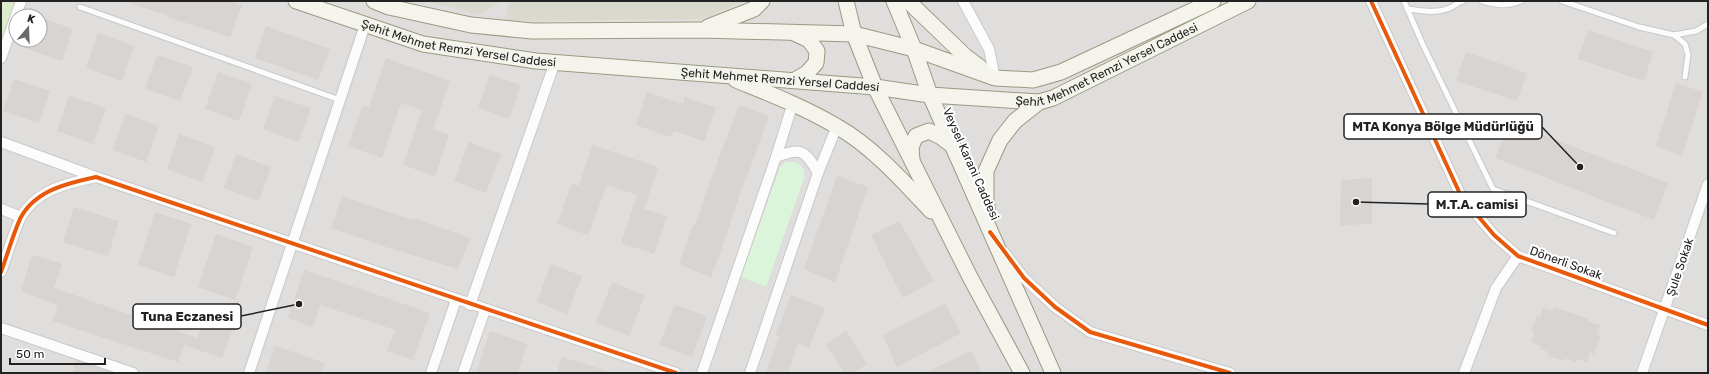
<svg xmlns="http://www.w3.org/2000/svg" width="1709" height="374" viewBox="0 0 1709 374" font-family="Rubik,sans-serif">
  <rect width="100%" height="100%" fill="#f0eeeb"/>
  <path fill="#dfdedc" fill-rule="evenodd" d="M1,1H1708V373H1ZM16,16H40V40H16Z"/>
  <g fill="#d9d9cd">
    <polygon points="426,1 502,1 480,15"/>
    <polygon points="510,1 745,1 701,19 504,21"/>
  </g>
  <polygon fill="#ddeccb" points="1,1 15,1 1,42"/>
  <polygon fill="#daf5da" points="786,162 794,162 801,165 804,171 804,178 766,287 741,277 780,167"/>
  <g fill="#d7d4d2">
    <polygon points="130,1 229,1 242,5 230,37 167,17 167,15 129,3"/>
    <polygon points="40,17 73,29 62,61 25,48 28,40 40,40"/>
    <polygon points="266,26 330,49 318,80 255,58"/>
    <polygon points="1588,30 1653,52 1644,81 1578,59"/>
    <polygon points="98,33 134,46 122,81 86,68"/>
    <polygon points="1466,52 1527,73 1517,101 1456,81"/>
    <polygon points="157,55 193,67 180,101 145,89"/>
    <polygon points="386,58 450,81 433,129 449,135 435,176 403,165 422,110 401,103 382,158 348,146 363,105 369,107"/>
    <polygon points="218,72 252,84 239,121 205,109"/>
    <polygon points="490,75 521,85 509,119 478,108"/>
    <polygon points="14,79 50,91 39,123 3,111"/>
    <polygon points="1676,83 1703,92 1682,156 1656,146"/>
    <polygon points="647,92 683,104 685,97 716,108 704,141 674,131 671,137 636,125"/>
    <polygon points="69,96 106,108 93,144 57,131"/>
    <polygon points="275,96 311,108 299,142 263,129"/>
    <polygon points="739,105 769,116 746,179 745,178 726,237 711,277 679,264 693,225 695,226 709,184"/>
    <polygon points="125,114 159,126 146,162 113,150"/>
    <polygon points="1509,122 1668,183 1654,220 1495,158"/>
    <polygon points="179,134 215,147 203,182 167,169"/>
    <polygon points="469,142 501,154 486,193 454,181"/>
    <polygon points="592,145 658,167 644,209 667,216 654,254 621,243 637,195 607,185 588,235 557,224 572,183 579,186"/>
    <polygon points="236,154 271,167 259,201 224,188"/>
    <polygon points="837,176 868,187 835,282 804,269"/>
    <polygon points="1372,178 1372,223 1340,226 1341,180"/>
    <polygon points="342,196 412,220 413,218 470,238 458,269 386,247 331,228"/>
    <polygon points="74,207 119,221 108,256 63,242"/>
    <polygon points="155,212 191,224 174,277 138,265"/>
    <polygon points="899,221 934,281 903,298 871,235"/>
    <polygon points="216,234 253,247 235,300 198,287"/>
    <polygon points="32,255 62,264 54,288 197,338 206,316 234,325 222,358 184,345 178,362 53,321 58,305 21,291"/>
    <polygon points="551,264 582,276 567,314 537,302"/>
    <polygon points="304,270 430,313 413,360 387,351 395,330 320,305 313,327 288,318"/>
    <polygon points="612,282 645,295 629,336 596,323"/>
    <polygon points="791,295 825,308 809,348 798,343 788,373 766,373 779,336 776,335"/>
    <polygon points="945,304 961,333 897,367 883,335"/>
    <polygon points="675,305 707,316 692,357 659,345"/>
    <polygon points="1554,307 1589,319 1588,322 1600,325 1597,335 1600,336 1594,354 1590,352 1587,362 1577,359 1576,362 1566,358 1565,361 1548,356 1549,352 1540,349 1541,346 1531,342 1535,332 1531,331 1537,316 1540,317 1543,308 1553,311"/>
    <polygon points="490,331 527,344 518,373 476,373"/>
    <polygon points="846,331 867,364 853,373 844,373 826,344"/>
    <polygon points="275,346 325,363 322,373 266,373"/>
    <polygon points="971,351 982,373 924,373"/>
    <polygon points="562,357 607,371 606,373 557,373"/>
    <polygon points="76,360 112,373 72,373"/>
  </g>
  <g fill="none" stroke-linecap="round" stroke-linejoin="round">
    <defs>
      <g id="service">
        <polyline points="1404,1 1423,45 1493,189 1614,233"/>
        <path d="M1482,1C1496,5 1507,7 1521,1"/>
        <polyline points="1562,1 1639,27 1674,35 1696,31 1708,24"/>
        <polyline points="80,7 340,100"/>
        <path d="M1407,9C1424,11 1437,14 1452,7C1456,5 1458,2 1463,1"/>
        <polyline points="1674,35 1685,44 1688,55 1685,77"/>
      </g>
      <g id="minor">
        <polyline points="963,1 989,49 995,78"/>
        <polyline points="1371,1 1461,196 1494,235 1518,256 1708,325"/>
        <polyline points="1,58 21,1"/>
        <polyline points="1,142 96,177"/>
        <path d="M776,157C801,147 805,150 818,173"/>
        <polyline points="1,209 21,217"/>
        <polyline points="1004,252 1024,278 1055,307 1090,332 1230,373"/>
        <path d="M1,272C7,256 14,231 21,217C36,190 68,183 96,177L676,373"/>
        <polyline points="470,305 555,62"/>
        <polyline points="1,328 133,373"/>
        <polyline points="249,373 365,25"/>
        <polyline points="431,373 456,300"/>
        <polyline points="463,373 485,310"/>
        <polyline points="702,373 776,157 793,103"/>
        <polyline points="750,373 818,173 837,126"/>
        <polyline points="1464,373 1496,288 1518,256"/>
        <polyline points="1642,373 1708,184"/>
      </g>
      <g id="secondary">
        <path id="s1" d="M296,1L423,44L536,61L875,87L930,95L1039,102L1053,98L1248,1"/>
        <polyline points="374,1 389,7 471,25 532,31 701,30 854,34 914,49 995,78 1033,80 1061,72 1213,1"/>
        <polyline points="846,1 854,34 875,87 971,279 1022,373"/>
        <polyline points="894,1 914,49 930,95 1053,373"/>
        <polyline points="908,1 965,56 981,68"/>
        <polyline points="708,27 754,9 762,1"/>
        <polyline points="794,33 809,40 817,51 816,63 807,73 795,80"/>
        <path d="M736,80C770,94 804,107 836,126C872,146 903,181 931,211"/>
        <polyline points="912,160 911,147 916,136 929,131 941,137 953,146"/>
        <polyline points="988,215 986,199 986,171 1000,140 1015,121 1039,102"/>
      </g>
    </defs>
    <use href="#service" stroke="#c9c8c7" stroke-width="7"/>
    <use href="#minor" stroke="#c9c8c7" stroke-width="12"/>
    <use href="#secondary" stroke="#999a82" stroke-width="17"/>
    <use href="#service" stroke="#fdfcfc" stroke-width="5"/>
    <use href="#minor" stroke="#fdfcfc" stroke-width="10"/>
    <use href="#secondary" stroke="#f4f4ed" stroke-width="15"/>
    <defs>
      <g id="cycleway">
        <polyline points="1371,1 1461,196 1494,235 1518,256 1708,325"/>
        <polyline points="990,232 1024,278 1055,307 1090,332 1230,373"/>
        <path d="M1,272C7,256 14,231 21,217C36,190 68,183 96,177L676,373"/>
      </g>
    </defs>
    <use href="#cycleway" stroke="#fff" stroke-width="6"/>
    <use href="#cycleway" stroke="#e8590c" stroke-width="4"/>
  </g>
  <g text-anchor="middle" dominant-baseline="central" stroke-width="4" stroke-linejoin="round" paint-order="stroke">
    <g font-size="12" fill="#222" stroke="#fff">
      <text stroke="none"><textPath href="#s1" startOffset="169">Şehit Mehmet Remzi Yersel Caddesi</textPath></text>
      <text stroke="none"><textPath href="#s1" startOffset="829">Şehit Mehmet Remzi Yersel Caddesi</textPath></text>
      <text stroke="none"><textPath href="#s1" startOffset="493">Şehit Mehmet Remzi Yersel Caddesi</textPath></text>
      <text transform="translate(971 164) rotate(66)">Veysel Karani Caddesi</text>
      <text transform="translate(1566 263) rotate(20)">Dönerli Sokak</text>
      <text transform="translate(1680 267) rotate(-71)">Şule Sokak</text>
    </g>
  </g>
  <path fill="none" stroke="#222" stroke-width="1.5" d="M1580 167L1542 127M1356 202L1428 204M299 304L241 316"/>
  <g fill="#222" stroke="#fff" stroke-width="1.5">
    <circle cx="1580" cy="167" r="4"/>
    <circle cx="1356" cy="202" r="4"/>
    <circle cx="299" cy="304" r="4"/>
  </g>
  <g fill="#fff" stroke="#222" stroke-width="1.5">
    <rect x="1344" y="114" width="198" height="25" rx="4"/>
    <rect x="1428" y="192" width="98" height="25" rx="4"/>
    <rect x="133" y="304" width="108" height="25" rx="4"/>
  </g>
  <g font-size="13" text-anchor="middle" font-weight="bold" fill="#222">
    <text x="1443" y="131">MTA Konya Bölge Müdürlüğü</text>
    <text x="1477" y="209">M.T.A. camisi</text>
    <text x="187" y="321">Tuna Eczanesi</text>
  </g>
  <rect width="1709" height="374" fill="none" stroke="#222222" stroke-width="4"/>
  <g transform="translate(28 28) rotate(19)"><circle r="19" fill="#ffffff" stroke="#a7a7a7"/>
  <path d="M0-3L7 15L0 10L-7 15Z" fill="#6a6968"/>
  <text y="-6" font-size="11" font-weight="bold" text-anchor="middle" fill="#222222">K</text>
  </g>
  <path d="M10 358v6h95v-6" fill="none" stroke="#222222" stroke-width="2"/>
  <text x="16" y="358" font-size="12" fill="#222222" stroke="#ffffff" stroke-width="3" paint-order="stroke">50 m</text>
</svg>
